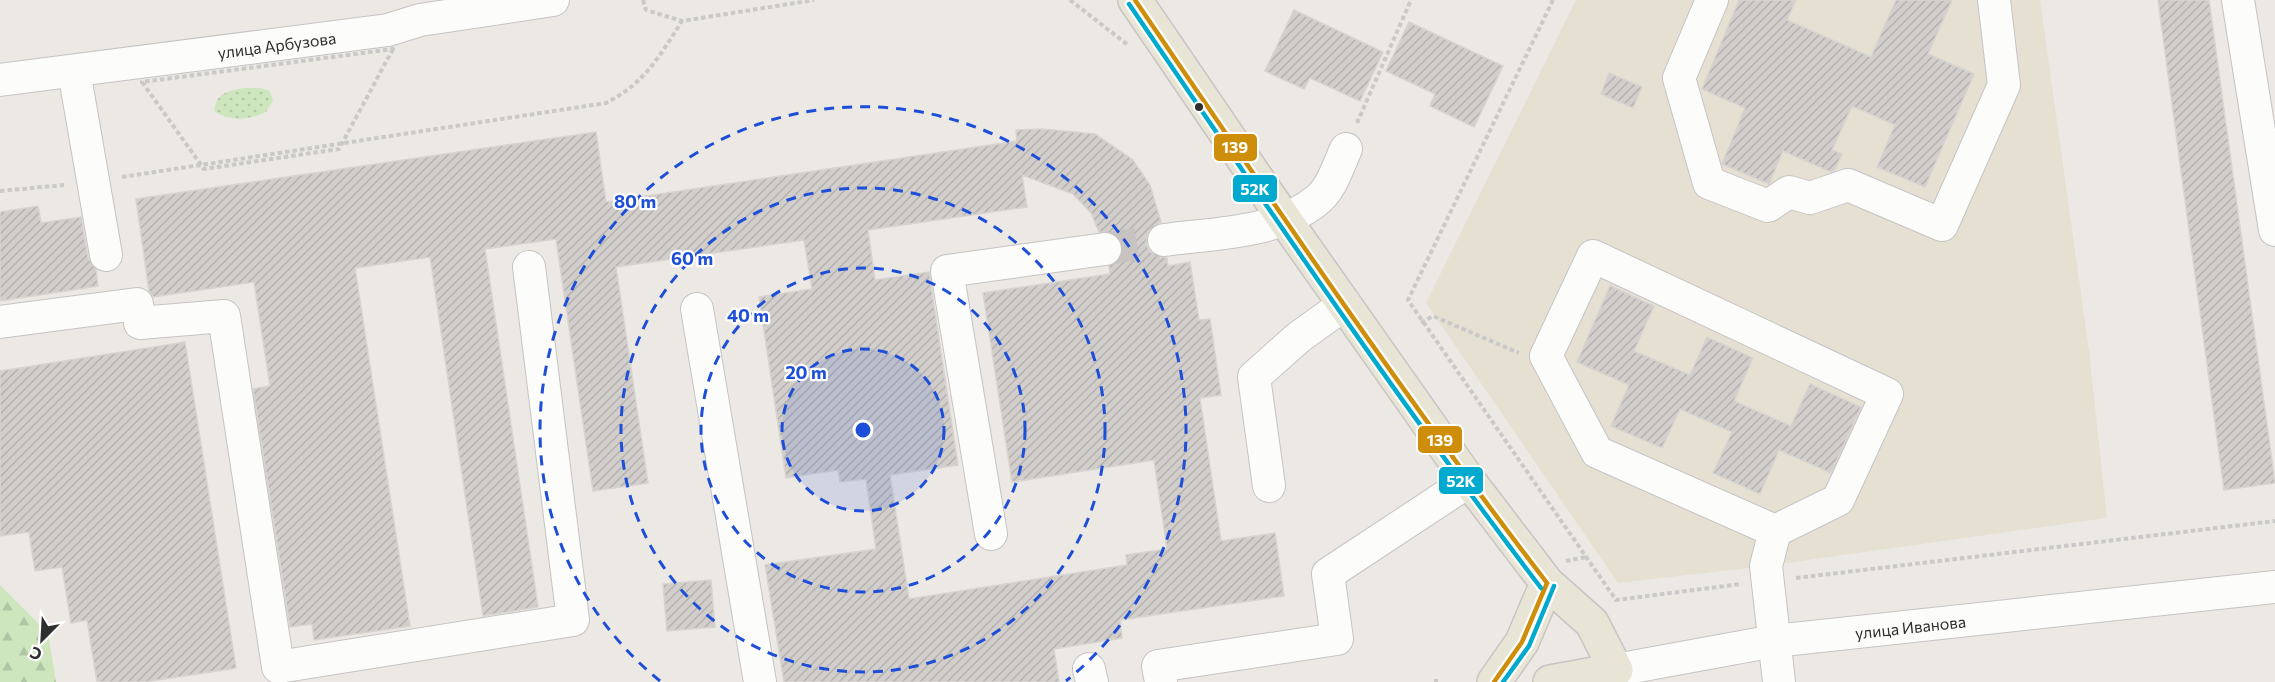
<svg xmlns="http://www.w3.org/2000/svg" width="2275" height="682" viewBox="0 0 2275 682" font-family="Commissioner,sans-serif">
  <defs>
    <pattern id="grass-dots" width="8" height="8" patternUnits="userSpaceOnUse" patternTransform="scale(1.5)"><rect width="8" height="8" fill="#cee6be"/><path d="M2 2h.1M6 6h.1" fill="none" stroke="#b1c6a4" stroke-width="1.8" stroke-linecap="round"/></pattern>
    <pattern id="forest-firs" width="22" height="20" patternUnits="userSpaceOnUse" patternTransform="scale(1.5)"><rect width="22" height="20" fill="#cee6be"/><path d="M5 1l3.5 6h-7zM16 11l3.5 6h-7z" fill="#b1c6a4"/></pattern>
    <pattern id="building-hatch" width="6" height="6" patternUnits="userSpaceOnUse" patternTransform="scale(1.5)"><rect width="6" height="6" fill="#d1cecb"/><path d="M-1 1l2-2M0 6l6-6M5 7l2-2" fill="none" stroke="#b4b1af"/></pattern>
  </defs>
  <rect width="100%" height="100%" fill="#ece8e4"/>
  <polygon fill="#e6e0d3" points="1576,0 2040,0 2089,351 2107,518 1766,566 1618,583 1426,303"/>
  <path fill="url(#grass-dots)" d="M246,88H260L270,91L273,100L266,112C248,120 231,122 214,111C216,92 230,90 246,88Z"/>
  <polygon fill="url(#forest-firs)" points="0,585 48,633 56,682 0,682"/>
  <g fill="url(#building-hatch)" stroke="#d7d4d0" stroke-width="1.5" fill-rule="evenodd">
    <polygon points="1739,0 1796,0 1787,20 1871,57 1896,0 1952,0 1928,54 1974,74 1925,187 1877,167 1895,125 1852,106 1832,150 1842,154 1834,171 1831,172 1783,151 1769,184 1722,164 1745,108 1702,89"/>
    <polygon points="2158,0 2209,0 2275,483 2224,490"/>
    <polygon points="1294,10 1383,52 1360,101 1310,78 1304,89 1265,71"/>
    <polygon points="1409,22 1503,66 1474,127 1430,106 1435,94 1386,71"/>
    <polygon points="1609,73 1642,87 1633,108 1601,94"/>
    <path d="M1042,129L1095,134L1133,160L1150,185L1161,222L1154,225L1148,232L1146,242L1149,250L1156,256L1167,258L1168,266L1190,262L1199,320L1210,319L1221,395L1200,398L1221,541L1275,533L1284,596L1120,620L1122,638L1054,649L1059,682H784L765,565L876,549L866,479L840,482L838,470L786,478L759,297L812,289L804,240L616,267L648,483L593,491L556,239L485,249L538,607L483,616L430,257L355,268L410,626L314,640L312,624L290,627L253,389L270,386L254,282L153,297L149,291L136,199L596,132L606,202L1017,141L1016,130ZM1022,175L1073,194L1091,213L1099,232L1112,233L1119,238L1123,247L1121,256L1109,266L1110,274L983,293L1012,482L1154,460L1167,549L1126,555L1127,565L909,599L890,475L958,465L929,272L875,280L868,230L1027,207Z"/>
    <polygon points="38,206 41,223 81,217 88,258 96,269 98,286 0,301 0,212"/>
    <polygon points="1610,286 1654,306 1634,351 1690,375 1707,337 1753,358 1734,401 1791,426 1810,384 1861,407 1831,473 1779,450 1760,494 1713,473 1732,432 1680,409 1662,448 1611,426 1629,385 1577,362"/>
    <polygon points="185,342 236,668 145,682 97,682 87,620 71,623 62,567 35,571 29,532 0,536 0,371"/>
    <polygon points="711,580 715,627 667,631 663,584"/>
  </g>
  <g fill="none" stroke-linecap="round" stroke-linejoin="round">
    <polyline stroke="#c6c3c0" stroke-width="32" stroke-dasharray="32 16" stroke-linecap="butt" points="1105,249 1164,240"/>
    <defs>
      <g id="minor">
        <polyline points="1712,0 1679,78 1709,183 1768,206 1789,192 1810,198 1848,185 1942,225 2004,85 1994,0"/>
        <polyline points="2238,0 2275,230"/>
        <polyline points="74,71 106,255"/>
        <path id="s1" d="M0,80L388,30L420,20L553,0"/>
        <path d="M1164,240C1214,233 1275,234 1316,201C1332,189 1338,166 1346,149"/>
        <polygon points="1593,256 1887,394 1838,500 1775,531 1597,452 1546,356"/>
        <polyline points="697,309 760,682"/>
        <polyline points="0,322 137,304 140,323 224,316 278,667 573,620 529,267"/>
        <polyline points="1269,486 1254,377 1299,337 1345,304"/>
        <polyline points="1775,531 1766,566 1779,682"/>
        <polyline points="991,534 947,271 1105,249"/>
        <polyline points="1089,669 1092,682"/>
        <polyline points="1161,682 1158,666 1337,639 1328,574 1469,481"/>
        <path id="s2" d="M1618,682L1616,670L1774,641L2275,587"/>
      </g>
      <g id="major">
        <polyline points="1135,0 1285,220 1469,481 1547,583 1592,623 1616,670 1550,682"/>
        <polyline points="1494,682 1522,642 1547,583"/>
      </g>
    </defs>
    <use href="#minor" stroke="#c5c4c5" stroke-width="34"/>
    <use href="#major" stroke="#c6c5c4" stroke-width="36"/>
    <g stroke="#c9c9c8" stroke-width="4" stroke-dasharray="4.5 3" stroke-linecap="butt">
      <polyline points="643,0 646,10 682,21"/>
      <polyline points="1070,0 1128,45"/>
      <polyline points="1553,0 1408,300 1616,600 1741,584"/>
      <polygon points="393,49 339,149 204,169 142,82"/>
      <polyline points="1357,123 1411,0"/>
      <path d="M122,177L606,103C645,83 659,57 682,21L814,0"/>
      <polyline points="0,191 64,185"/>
      <polyline points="1421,323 1433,316 1519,353"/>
      <polyline points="1566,561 1586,557"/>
      <polyline points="1796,578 2275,521"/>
      <polyline points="1436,679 1436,682"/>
    </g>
    <use href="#minor" stroke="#fcfcfb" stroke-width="32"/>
    <use href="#major" stroke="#e8e4d6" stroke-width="33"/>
    <defs>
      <g id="bus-1">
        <path d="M1135,0C1269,197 1402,394 1547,583"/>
        <polyline points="1494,682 1522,642 1547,583"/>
      </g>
      <g id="bus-2">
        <path d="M1129,4C1263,201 1396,398 1541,588"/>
        <polyline points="1503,682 1529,646 1554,586"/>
      </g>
    </defs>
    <use href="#bus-1" stroke="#fff" stroke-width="9"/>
    <use href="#bus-2" stroke="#fff" stroke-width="9"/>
    <use href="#bus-1" stroke="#cf8e09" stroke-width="4.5"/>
    <use href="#bus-2" stroke="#00a9ce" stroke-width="4.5"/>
  </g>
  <circle cx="863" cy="430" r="81" fill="#1d4ed8" fill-opacity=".12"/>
  <g fill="none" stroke="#1d4ed8" stroke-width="3" stroke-dasharray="10 8">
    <circle cx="863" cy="430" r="81"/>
    <circle cx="863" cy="430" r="162"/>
    <circle cx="863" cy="430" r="242"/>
    <path d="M660 681A323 323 0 1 1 1066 681"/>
  </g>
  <circle fill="#2e2e2e" stroke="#fff" stroke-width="2" cx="1199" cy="107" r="5"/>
  <g text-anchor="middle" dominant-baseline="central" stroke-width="4.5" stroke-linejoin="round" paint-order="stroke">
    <g font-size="16" fill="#2e2e2e" stroke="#fff">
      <text stroke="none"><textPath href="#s1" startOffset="279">улица Арбузова</textPath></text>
      <text stroke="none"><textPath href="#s2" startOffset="310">улица Иванова</textPath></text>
    </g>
  </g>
  <circle cx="863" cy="430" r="9" fill="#1d4ed8" stroke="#fff" stroke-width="3"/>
  <g font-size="18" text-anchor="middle" font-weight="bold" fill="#1d4ed8" stroke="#fff" stroke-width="4.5" stroke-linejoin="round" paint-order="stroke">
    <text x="635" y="208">80 m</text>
    <text x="692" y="265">60 m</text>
    <text x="748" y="322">40 m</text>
    <text x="806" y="379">20 m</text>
  </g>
  <g stroke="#fff" stroke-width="2">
    <rect x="1213" y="133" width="45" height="29" rx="6" fill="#cf8e09"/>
    <rect x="1232" y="174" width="46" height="29" rx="6" fill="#00a9ce"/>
    <rect x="1417" y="425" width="46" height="29" rx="6" fill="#cf8e09"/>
    <rect x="1438" y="466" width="46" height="29" rx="6" fill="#00a9ce"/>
  </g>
  <g font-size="16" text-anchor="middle" font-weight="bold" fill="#fff">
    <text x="1235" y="153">139</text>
    <text x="1255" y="195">52К</text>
    <text x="1440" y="446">139</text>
    <text x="1461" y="487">52К</text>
  </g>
  <g transform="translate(42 640) rotate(204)" stroke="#ffffff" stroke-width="4.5" paint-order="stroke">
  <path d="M0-4.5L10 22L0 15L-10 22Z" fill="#2e2e2e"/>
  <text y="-9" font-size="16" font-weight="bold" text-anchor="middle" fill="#2e2e2e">С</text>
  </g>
</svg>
